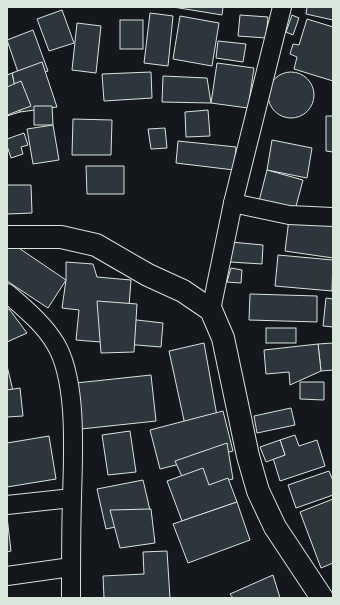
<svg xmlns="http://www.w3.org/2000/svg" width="340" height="605" viewBox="0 0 340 605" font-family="'IBM Plex Sans',sans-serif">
  <rect width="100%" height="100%" fill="#14181c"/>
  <g fill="#2c363c" stroke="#d8e6dc">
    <polygon points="173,7 223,7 222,15"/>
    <polygon points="307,7 333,7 333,20 306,14"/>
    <polygon points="62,10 74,43 49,51 37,19"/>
    <polygon points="150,13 173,16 168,66 144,63"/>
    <polygon points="240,15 268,17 266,38 238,36"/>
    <polygon points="292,15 299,18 293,35 286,32"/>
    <polygon points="180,16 219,23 212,66 173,59"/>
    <polygon points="307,19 333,27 333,81 294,69 297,57 290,54 293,44 299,45"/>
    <rect x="120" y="20" width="23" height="29"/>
    <polygon points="77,23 101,26 96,73 72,70"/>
    <polygon points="33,30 48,71 21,81 7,40"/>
    <polygon points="218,41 246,44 243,62 216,58"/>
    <polygon points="42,62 57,107 20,112 12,73"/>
    <polygon points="217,63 254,68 248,108 211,103"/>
    <polygon points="151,72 152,98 104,101 102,74"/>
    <circle cx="291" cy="95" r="23"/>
    <polygon points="12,73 20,112 7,116 7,75"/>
    <polygon points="163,76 207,78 211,103 162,102"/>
    <polygon points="21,81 31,106 7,115 7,87"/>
    <polygon points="34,106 52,106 53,125 34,125"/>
    <polygon points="208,110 210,136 186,137 185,112"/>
    <polygon points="326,116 333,116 333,152 326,151"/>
    <polygon points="73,119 112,120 111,155 72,155"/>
    <polygon points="53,125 59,160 33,164 27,129"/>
    <polygon points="165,128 167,148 151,149 148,129"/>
    <polygon points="24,133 28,145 21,147 23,154 11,158 7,146 7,139"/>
    <polygon points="272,140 312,148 307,178 267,170"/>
    <polygon points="178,141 236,147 234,170 176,163"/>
    <polygon points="86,166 124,166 124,194 87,194"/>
    <polygon points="267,170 303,180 295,210 259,201"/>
    <polygon points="7,185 31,185 32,213 7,214"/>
    <polygon points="289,219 333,225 333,258 285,251"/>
    <polygon points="7,240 66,280 48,308 7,281"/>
    <polygon points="231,242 263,245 262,264 230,262"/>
    <polygon points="278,255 333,260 332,291 275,286"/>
    <polygon points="66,262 93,264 97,277 131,280 128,319 163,323 161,347 76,340 79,310 62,308 66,280"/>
    <polygon points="231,268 242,270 241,283 227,282"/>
    <polygon points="250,294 317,296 317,322 249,320"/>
    <polygon points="326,298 333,299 333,327 323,326"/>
    <polygon points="97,301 137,304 134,352 101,353"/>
    <polygon points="9,309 27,333 7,342 7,310"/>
    <rect x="266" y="328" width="30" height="15"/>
    <polygon points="204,343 220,433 188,439 169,351"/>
    <polygon points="333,343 333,370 321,371 318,344"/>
    <polygon points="318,344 321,371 290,385 289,372 266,374 264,350"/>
    <polygon points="7,366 14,395 7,396"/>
    <polygon points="151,375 156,421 81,429 76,383"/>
    <polygon points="300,382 324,382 324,400 300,399"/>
    <polygon points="20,388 23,416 7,417 7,390"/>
    <polygon points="291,408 295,425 257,433 254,416"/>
    <polygon points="223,411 233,451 160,469 150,430"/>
    <polygon points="130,431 136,472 108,475 102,435"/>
    <polygon points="295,435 299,446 317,440 325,466 280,481 273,458 285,455 280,440"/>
    <polygon points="49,436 56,479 7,487 7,443"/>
    <polygon points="280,440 285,455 266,462 260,447"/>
    <polygon points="227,443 233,479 188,490 175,461"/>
    <polygon points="203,468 209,485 228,478 237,502 182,521 167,481"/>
    <polygon points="329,471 333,481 333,495 296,508 288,485"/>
    <polygon points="143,480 152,519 106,529 97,489"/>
    <polygon points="333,499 333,563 321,568 300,512"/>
    <polygon points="237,502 250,540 188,563 173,524"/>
    <polygon points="151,509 155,543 120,548 110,510"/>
    <polygon points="7,517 11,551 7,552"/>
    <polygon points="167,551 170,598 104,598 103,576 144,574 143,552"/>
    <polygon points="273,575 280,598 233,598 230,594"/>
  </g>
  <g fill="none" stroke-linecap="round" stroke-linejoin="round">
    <defs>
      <g id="street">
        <polyline points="233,203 289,215 333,217"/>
        <path d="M7,293C24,308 43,323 55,343C78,380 73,455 72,498C71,531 71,565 71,598"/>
        <polyline points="211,310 233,203 282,7"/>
        <polyline points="7,505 72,498"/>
        <polyline points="7,576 71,567"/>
      </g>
      <polyline id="secondary" points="7,237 61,237 96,245 148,275 183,291 211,310 223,338 248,456 258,491 275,527 322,598"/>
    </defs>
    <use href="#street" stroke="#d8e6dc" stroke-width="20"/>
    <use href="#secondary" stroke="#d8e6dc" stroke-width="24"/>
    <use href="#street" stroke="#14181c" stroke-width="18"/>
    <use href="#secondary" stroke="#14181c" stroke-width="22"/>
  </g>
  <rect width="340" height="605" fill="none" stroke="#d8e6dc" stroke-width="16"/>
</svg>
